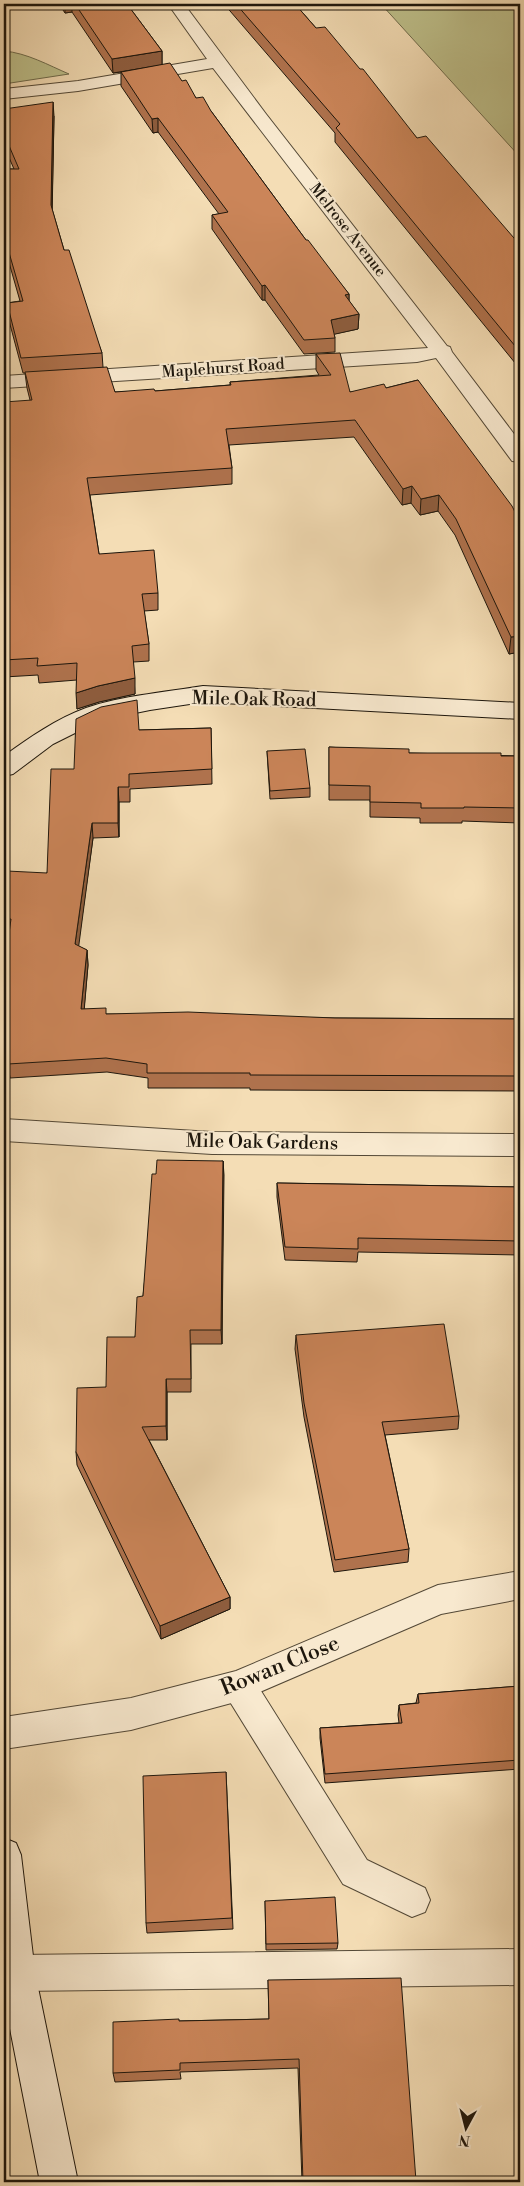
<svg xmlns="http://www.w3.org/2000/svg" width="524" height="2186" viewBox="0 0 524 2186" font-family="'Libre Bodoni',serif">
  <rect width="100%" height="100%" fill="#f4ddb5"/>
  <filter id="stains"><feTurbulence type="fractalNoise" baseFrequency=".004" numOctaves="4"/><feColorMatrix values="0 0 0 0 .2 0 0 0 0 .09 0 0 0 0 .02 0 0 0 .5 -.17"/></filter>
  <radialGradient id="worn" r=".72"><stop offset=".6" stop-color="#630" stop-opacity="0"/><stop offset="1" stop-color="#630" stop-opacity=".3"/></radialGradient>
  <g fill="#bec08b" stroke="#6e6b4c">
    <polygon points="381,4 520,4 520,157"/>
    <path d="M4,51C27,53 48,65 69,74L4,84Z"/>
  </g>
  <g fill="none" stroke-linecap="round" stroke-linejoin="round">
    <defs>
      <g id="lane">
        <polygon points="239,1671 251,1675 367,1860 425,1888 430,1900 425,1912 412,1917 343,1884 227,1697 222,1686 227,1675"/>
        <polygon points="520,1949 520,1985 17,1991 4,1985 4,1960 17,1955"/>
      </g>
      <g id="street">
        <polygon points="168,4 184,4 266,114 447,346 450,347 452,352 520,442 520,462 512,461 436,358 417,362 4,388 4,376 428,348 213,68 78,91 4,99 4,89 78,81 207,59"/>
        <polygon points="4,1119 212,1132 520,1134 520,1156 212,1154 4,1141"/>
        <polygon points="520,1571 520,1599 441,1614 239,1701 131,1730 4,1749 4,1717 131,1698 236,1671 438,1585"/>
      </g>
      <g id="secondary">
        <path d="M203,686L520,703V719L203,702L150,710L101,720L53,744L13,774L4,776V756C29,738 56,719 86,708C121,696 166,692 203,686Z"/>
        <polygon points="4,1838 16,1843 21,1855 35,1973 78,2182 40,2182 4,1998"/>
      </g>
    </defs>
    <use href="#lane" stroke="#534836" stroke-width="2"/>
    <use href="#street" stroke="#534836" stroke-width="2"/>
    <use href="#secondary" stroke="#1d160c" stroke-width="2"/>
    <use href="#lane" fill="#f8e9cf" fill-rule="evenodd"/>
    <use href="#street" fill="#f8e9cf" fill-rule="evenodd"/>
    <use href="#secondary" fill="#f8e9cf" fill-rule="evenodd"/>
  </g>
  <g fill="#af724d" stroke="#1d160c">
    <polygon points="59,4 127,4 162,51 162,65 182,81 196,98 211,111 306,240 349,294 349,301 359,314 358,329 334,334 335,338 335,352 304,354 265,300 262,300 212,229 212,215 219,214 158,132 153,133 121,86 121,72 113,73 72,12 65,13"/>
    <polygon points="224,4 295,4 316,28 417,138 520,245 520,369 335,142 335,133"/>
    <polygon points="4,109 54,116 52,209 64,250 102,353 103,367 115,392 155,391 230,385 230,382 319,375 316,370 316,354 350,392 386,388 418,380 520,652 509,654 455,535 438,511 420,515 411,503 402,505 354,437 229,445 232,468 232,484 90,495 99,554 158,593 158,610 144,611 149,644 149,661 133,662 135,694 99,702 77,709 77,680 39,683 38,675 4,677 4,532 8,532 30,400 27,388 25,373 23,373 8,317 7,303 20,301 4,245 4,169 14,169 4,146"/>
    <polygon points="211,728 212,784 130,789 130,802 119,802 119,837 93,838 78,946 87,950 88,965 84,1009 106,1014 335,1018 520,1019 520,1091 250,1090 250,1088 148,1088 148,1078 107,1072 10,1078 8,1064 6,1010 4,1010 4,970 9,933 4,933 4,891 47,873 74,769 139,730"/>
    <polygon points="329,747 409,753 520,756 520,823 462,821 462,823 420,823 420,818 370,817 370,800 329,800"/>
    <polygon points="267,751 310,788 310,797 270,799"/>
    <polygon points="223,1161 222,1344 191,1344 191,1392 167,1392 167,1440 149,1440 230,1597 230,1609 161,1639 77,1465 76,1452 106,1387 135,1337 143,1296 156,1174"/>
    <polygon points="277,1183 520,1187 520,1255 358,1252 357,1262 285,1260 277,1197"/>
    <polygon points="296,1335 459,1416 458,1429 385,1435 409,1549 408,1562 334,1572 304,1417 295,1349"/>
    <polygon points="520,1686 520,1769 325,1783 320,1738 320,1728 399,1723 398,1715 399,1705 416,1703 418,1694"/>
    <polygon points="226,1772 233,1929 147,1933 146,1923"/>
    <polygon points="265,1901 338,1943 337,1949 266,1950"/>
    <polygon points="268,1980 416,2181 464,2182 302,2182 298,2068 180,2072 181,2079 115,2082 113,2073 179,2021 269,2019"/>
    <polygon points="520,2018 520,2037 519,2022"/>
    <polygon points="517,2082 520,2082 520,2141 519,2141 515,2091"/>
  </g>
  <g fill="#8e5d3e" stroke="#1d160c">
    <polygon points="4,4 23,4 4,7"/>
    <polygon points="65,4 72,4 72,12 65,13"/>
    <polygon points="162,51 162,65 113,73 112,59"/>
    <polygon points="53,102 54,116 52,219 51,205"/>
    <polygon points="158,118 158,132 153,133 152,119"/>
    <polygon points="265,285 265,300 262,300 262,286"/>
    <polygon points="349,294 349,308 345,295"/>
    <polygon points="359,314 358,329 331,335 331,320"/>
    <polygon points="412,486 411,503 402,505 403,489"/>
    <polygon points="439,495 438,511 420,515 421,499"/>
    <polygon points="520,636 520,652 509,654 511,637"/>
    <polygon points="135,678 135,694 99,702 77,709 76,693 98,686"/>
    <polygon points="118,787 119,802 119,837 118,823"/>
    <polygon points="92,823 93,838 77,959 75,944"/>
    <polygon points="87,950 88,965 83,1024 81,1009"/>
    <polygon points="223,1161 224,1175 222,1344 221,1330"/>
    <polygon points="166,1379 167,1392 167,1440 166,1426"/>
    <polygon points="230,1597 230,1609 161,1639 160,1626"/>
  </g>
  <g fill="#cb8559" stroke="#1d160c">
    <polygon points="75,4 127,4 162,51 112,59"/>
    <polygon points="236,4 295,4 316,28 325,27 360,69 363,69 417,138 426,136 520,245 520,352 336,128 340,124"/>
    <polygon points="170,63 182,81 186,80 196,98 203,97 211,111 306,240 308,240 349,294 345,295 359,314 331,320 335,338 304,340 265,285 262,286 212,215 228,212 158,118 152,119 121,72"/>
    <polygon points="53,102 51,205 64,250 69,250 102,353 21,358 7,303 23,301 4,235 4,169 19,169 4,134 4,109"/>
    <polygon points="340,353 350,392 384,384 386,388 418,380 512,506 520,522 520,636 511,637 456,519 439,495 421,499 412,486 403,489 355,420 226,429 232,468 87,478 99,554 154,550 158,593 142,594 149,644 132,646 135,678 98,686 76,693 77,663 37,666 38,658 4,660 4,532 8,532 4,487 4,402 32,400 25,372 107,367 115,392 154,389 155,391 231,385 230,382 331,375 316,354"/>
    <polygon points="137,700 139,730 211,728 212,769 129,774 129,787 118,787 118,823 92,823 75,944 87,950 81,1009 106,1008 106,1014 188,1012 335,1018 520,1019 520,1076 250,1075 250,1073 147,1073 147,1064 106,1058 8,1064 6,996 4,996 4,970 11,919 4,919 4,891 7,871 47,873 51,769 74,769 76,719 101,707"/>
    <polygon points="329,747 409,749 409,753 501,753 501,756 520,756 520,808 464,807 464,808 421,808 421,803 370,802 370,786 329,785"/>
    <polygon points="305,749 310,788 270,791 267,751"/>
    <polygon points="157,1160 223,1161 221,1330 190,1330 191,1379 166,1379 166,1426 142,1427 230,1597 160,1626 76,1452 77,1388 106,1387 107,1337 135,1337 137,1297 143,1296 152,1174 156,1174"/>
    <polygon points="277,1183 520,1187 520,1241 358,1238 358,1249 285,1247"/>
    <polygon points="444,1324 459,1416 382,1422 409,1549 335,1560 304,1403 296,1335"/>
    <polygon points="520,1686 520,1760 325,1774 320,1728 402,1723 399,1705 419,1703 418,1694"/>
    <polygon points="226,1772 232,1918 146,1923 143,1776"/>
    <polygon points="335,1897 338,1943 266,1944 265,1901"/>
    <polygon points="401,1978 416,2181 463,2181 464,2182 303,2182 299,2059 180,2063 180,2070 113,2073 113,2022 179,2019 179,2021 269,2019 268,1980"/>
    <polygon points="517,2082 520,2082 520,2117"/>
  </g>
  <g text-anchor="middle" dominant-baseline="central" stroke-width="4" stroke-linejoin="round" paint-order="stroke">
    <g font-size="16" fill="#1d160c" stroke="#f8e9cf">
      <text transform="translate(348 230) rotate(52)">Melrose Avenue</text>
      <text transform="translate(223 368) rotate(-4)">Maplehurst Road</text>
    </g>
    <g font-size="19" fill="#1d160c" stroke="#f8e9cf">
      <text transform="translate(254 699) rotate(1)">Mile Oak Road</text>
      <text transform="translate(262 1142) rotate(1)">Mile Oak Gardens</text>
    </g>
    <g font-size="22" fill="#1d160c" stroke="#f8e9cf">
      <text transform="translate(280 1666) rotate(-22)">Rowan Close</text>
    </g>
  </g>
  <rect width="524" height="2186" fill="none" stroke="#f4ddb5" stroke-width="20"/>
  <rect x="5" y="5" width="514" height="2176" fill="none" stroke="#1d160c" stroke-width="2.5"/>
  <rect x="10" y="10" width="504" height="2166" fill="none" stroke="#1d160c"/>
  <g transform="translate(466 2128) rotate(187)" stroke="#f8e9cf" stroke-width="4" paint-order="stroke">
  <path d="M0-4L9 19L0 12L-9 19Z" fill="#1d160c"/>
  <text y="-8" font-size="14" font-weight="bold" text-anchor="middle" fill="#1d160c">N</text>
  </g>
  <rect width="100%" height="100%" filter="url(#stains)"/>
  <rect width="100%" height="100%" fill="url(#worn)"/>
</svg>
